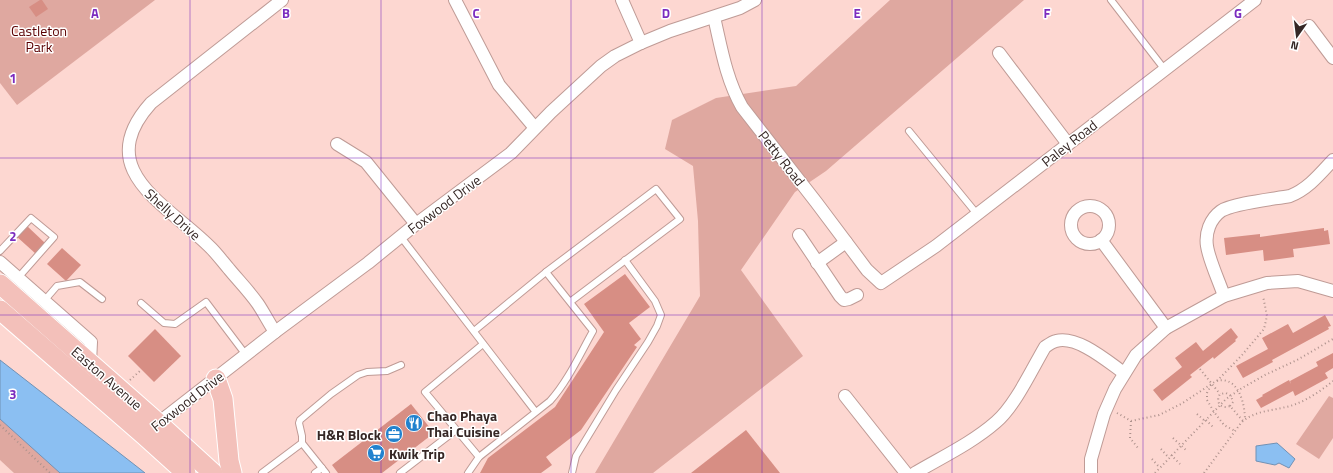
<svg xmlns="http://www.w3.org/2000/svg" width="1333" height="473" viewBox="0 0 1333 473" font-family="'Titillium Web',sans-serif">
  <rect width="100%" height="100%" fill="#fdd7d1"/>
  <g fill="#dfa8a0">
    <polygon points="0,0 155,0 17,105 0,83"/>
    <polygon points="890,0 1024,0 826,171 795,192 741,270 803,356 653,473 595,473 700,296 698,221 693,166 665,149 672,120 716,98 796,86"/>
    <polygon points="1329,396 1333,398 1333,438 1319,459 1296,444"/>
    <polygon points="0,419 60,473 14,473 0,460"/>
  </g>
  <g fill="#8bbff2" stroke="#7191b4">
    <polygon points="0,360 140,469 145,473 60,473 0,419"/>
    <polygon points="1277,443 1295,459 1289,468 1279,463 1275,465 1256,461 1256,446"/>
  </g>
  <g fill="#d78e84">
    <polygon points="40,0 42,0 48,9 36,17 29,7"/>
    <polygon points="26,225 45,243 36,254 16,236"/>
    <polygon points="1324,228 1324,231 1328,230 1330,244 1293,249 1294,257 1264,261 1263,250 1226,255 1224,238 1260,234 1260,237"/>
    <polygon points="62,248 81,265 66,281 47,264"/>
    <polygon points="625,274 650,307 629,323 641,339 634,345 637,347 581,430 546,457 552,465 541,473 480,473 488,458 555,407 604,332 584,304"/>
    <polygon points="1325,315 1331,326 1328,327 1329,329 1272,360 1273,362 1243,378 1236,366 1268,349 1262,338 1288,324 1293,333"/>
    <polygon points="1231,328 1238,337 1235,340 1236,341 1214,359 1213,357 1190,375 1192,377 1162,401 1153,390 1182,367 1175,358 1196,342 1203,351"/>
    <polygon points="155,329 181,356 154,382 128,356"/>
    <polygon points="1333,353 1333,368 1325,373 1328,378 1295,396 1293,391 1261,408 1256,400 1263,396 1262,395 1289,380 1291,384 1290,381 1318,366 1319,368 1316,362"/>
    <polygon points="411,404 434,433 382,473 338,473 332,465"/>
    <polygon points="746,430 780,473 691,473"/>
  </g>
  <g fill="none" stroke-linecap="round" stroke-linejoin="round">
    <defs>
      <g id="service">
        <polyline points="1111,0 1165,70"/>
        <polyline points="909,131 977,214"/>
        <polyline points="401,237 535,411"/>
        <polyline points="0,251 31,218 54,237 17,279"/>
        <polyline points="44,301 57,286 80,282 102,299"/>
        <polyline points="141,303 164,323 175,324 206,302 246,355"/>
        <polyline points="474,331 546,272"/>
        <polyline points="479,457 425,392 483,344"/>
        <polyline points="262,473 302,443"/>
        <polyline points="315,473 322,468"/>
        <polyline points="326,473 302,443 302,436 299,423 300,420 331,394 358,375 367,372 387,371 401,365"/>
        <polyline points="400,473 456,430"/>
        <path d="M468,473L479,457L550,401C568,381 580,354 593,331L546,272L656,189L680,219L570,302"/>
        <polyline points="572,473 576,456 616,390 648,342 657,326 661,315 655,301 625,260"/>
      </g>
      <g id="minor">
        <polyline points="455,0 499,85 535,128"/>
        <polyline points="622,0 641,43"/>
        <path d="M714,17C721,47 726,79 742,107L816,202L867,270L881,283L936,246L1255,0"/>
        <polyline points="1309,26 1333,58"/>
        <polyline points="999,53 1068,144"/>
        <polyline points="337,144 366,162 416,224"/>
        <circle cx="1090" cy="225" r="19"/>
        <polyline points="799,235 840,296 844,300 849,299 857,295"/>
        <polyline points="1101,240 1166,328"/>
        <polyline points="0,262 91,342 90,363"/>
        <polyline points="817,263 846,242"/>
        <path d="M1224,296C1219,281 1209,260 1207,246C1205,233 1210,219 1221,211C1234,203 1274,199 1290,196C1308,189 1320,174 1333,160"/>
        <path d="M275,332C269,323 264,313 258,304C249,291 238,280 229,269C223,262 217,254 211,248C169,205 90,171 151,103L282,0"/>
        <polyline points="845,396 906,473"/>
        <polyline points="153,427 275,332 368,263 416,224 511,153 551,112 601,66 615,56 641,43 670,31 740,8 755,0"/>
        <path d="M915,473C942,457 972,443 996,422C1015,406 1032,369 1045,347C1048,345 1052,342 1056,341C1077,335 1107,361 1124,373"/>
        <polyline points="1091,473 1091,459 1104,414 1115,389 1136,355 1166,328 1224,296 1267,283 1298,281 1333,291"/>
      </g>
      <g id="primary">
        <polyline points="0,284 158,423 213,473"/>
        <polyline points="0,310 144,435 186,473"/>
        <polyline points="216,379 223,399 229,461 232,473"/>
      </g>
    </defs>
    <use href="#service" stroke="#bf9b96" stroke-width="8"/>
    <use href="#minor" stroke="#bf9b96" stroke-width="14"/>
    <use href="#primary" stroke="#fff" stroke-width="21"/>
    <g stroke="#ae928d" stroke-width="2" stroke-dasharray="1 3" stroke-linecap="butt">
      <polyline points="1200,369 1220,394"/>
      <polyline points="130,380 141,370"/>
      <polyline points="1217,381 1242,355 1264,329 1267,316 1263,296"/>
      <polyline points="1211,385 1207,393 1207,400 1214,412 1224,425 1235,431"/>
      <path d="M1230,406L1233,402L1231,396L1226,393L1220,394C1215,402 1221,410 1230,406L1243,421"/>
      <path d="M1117,413L1131,421L1159,415L1181,404L1216,381C1238,375 1245,403 1245,420"/>
      <polyline points="1197,414 1205,421"/>
      <polyline points="1206,420 1213,427"/>
      <polyline points="1131,421 1130,438 1138,448"/>
      <polyline points="0,425 50,473"/>
      <polyline points="1173,438 1187,451"/>
      <polyline points="1161,449 1169,458"/>
      <polyline points="1171,455 1180,464"/>
      <polyline points="1152,459 1160,468"/>
      <polyline points="1155,473 1226,399 1242,388 1265,375 1297,360 1333,339"/>
      <path d="M1204,473L1241,423C1255,409 1278,411 1296,404C1309,399 1322,390 1333,381"/>
    </g>
    <use href="#service" stroke="#fff" stroke-width="6"/>
    <use href="#minor" stroke="#fff" stroke-width="12"/>
    <use href="#primary" stroke="#f3c0ba" stroke-width="19"/>
  </g>
  <path fill="none" stroke="#7b2cbf" stroke-width="1" stroke-opacity="0.55" d="M190,0V473M381,0V473M571,0V473M762,0V473M952,0V473M1143,0V473M0,158H1333M0,315H1333"/>
  <defs>
    <symbol id="restaurant-disc" viewBox="-11 -11 22 22"><circle r="9.5" fill="#2282ce" stroke="#fff"/><path d="M-5-6h1v4h1v-4h1v4h1v-4h1v5L-1.5 .5V6h-2V.5L-5-1ZM5-6V6H3V1.5H1.5Q1.5-4 5-6Z" fill="#fff"/></symbol>
    <symbol id="office-disc" viewBox="-11 -11 22 22"><circle r="9.5" fill="#2282ce" stroke="#fff"/><path d="M-6-3h4V-5.5h4V-3h4V5H-6ZM-1-4.5V-3h2v-1.5ZM-6 0V1H6V0Z" fill="#fff"/></symbol>
    <symbol id="supermarket-disc" viewBox="-11 -11 22 22"><circle r="9.5" fill="#2282ce" stroke="#fff"/><path d="M-6-5.5h2.5l.6 2H6L4.5 2H-2.5L-4.4-4H-6ZM-1.5 3.2a1.3 1.3 0 1 0 .1 0ZM3 3.2a1.3 1.3 0 1 0 .1 0Z" fill="#fff"/></symbol>
  </defs>
  <g fill-rule="evenodd">
    <use href="#restaurant-disc" x="404" y="413" width="20" height="20"/>
    <use href="#office-disc" x="384" y="424" width="20" height="20"/>
    <use href="#supermarket-disc" x="366" y="443" width="20" height="20"/>
  </g>
  <g text-anchor="middle" dominant-baseline="central" stroke-width="3" stroke-linejoin="round" paint-order="stroke">
    <g font-size="14" fill="#5a0002" stroke="#fff">
      <text x="39" y="30">Castleton<tspan x="39" dy="16">Park</tspan></text>
    </g>
    <g font-size="14" fill="#352725" stroke="#fff">
      <text transform="translate(1069 143) rotate(-38)">Paley Road</text>
      <text transform="translate(782 158) rotate(52)">Petty Road</text>
      <text transform="translate(444 204) rotate(-37)">Foxwood Drive</text>
      <text transform="translate(173 214) rotate(42)">Shelly Drive</text>
      <text transform="translate(107 378) rotate(41)">Easton Avenue</text>
      <text transform="translate(187 401) rotate(-38)">Foxwood Drive</text>
    </g>
    <g font-size="14" font-weight="bold" fill="#352725" stroke="#fff" text-anchor="start">
      <text x="427" y="415">Chao Phaya<tspan x="427" dy="16">Thai Cuisine</tspan></text>
      <text x="381" y="434" text-anchor="end">H&amp;R Block</text>
      <text x="389" y="453">Kwik Trip</text>
    </g>
  </g>
  <g font-size="13" text-anchor="middle" font-weight="bold" fill="#7b2cbf" stroke="#fff" stroke-width="3" stroke-linejoin="round" paint-order="stroke">
    <text x="95" y="18">A</text>
    <text x="286" y="18">B</text>
    <text x="476" y="18">C</text>
    <text x="666" y="18">D</text>
    <text x="857" y="18">E</text>
    <text x="1047" y="18">F</text>
    <text x="1238" y="18">G</text>
    <text x="13" y="83">1</text>
    <text x="13" y="241">2</text>
    <text x="13" y="399">3</text>
  </g>
  <g transform="translate(1297 36) rotate(194)" stroke="#ffffff" stroke-width="3" paint-order="stroke">
  <path d="M0-3L7 15L0 10L-7 15Z" fill="#352725"/>
  <text y="-6" font-size="11" font-weight="bold" text-anchor="middle" fill="#352725">N</text>
  </g>
</svg>
